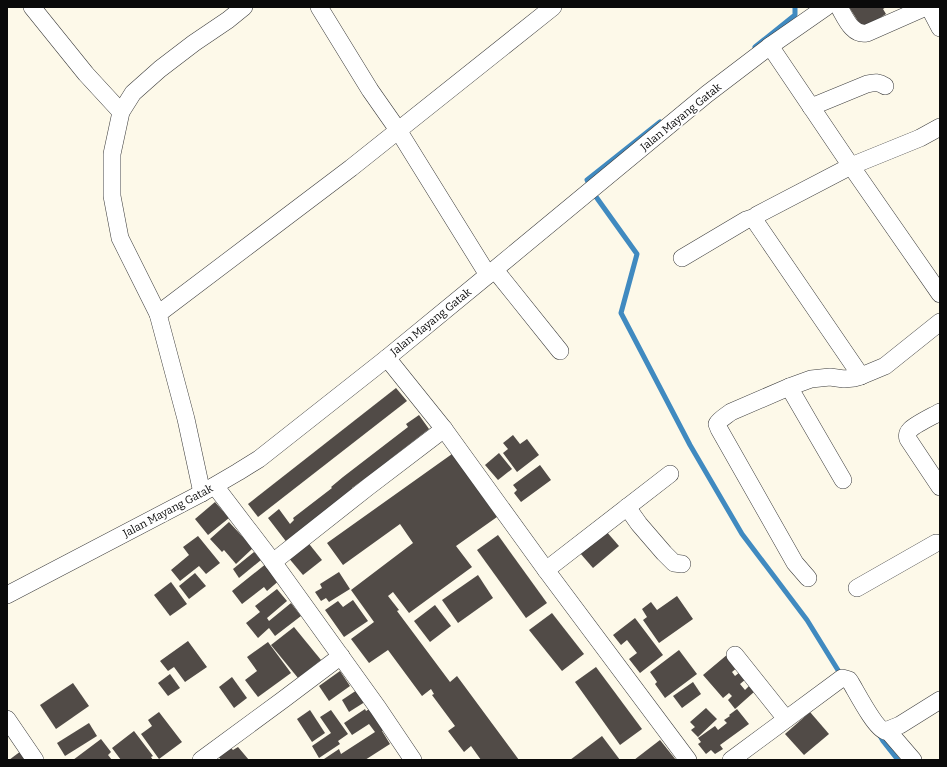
<svg xmlns="http://www.w3.org/2000/svg" width="947" height="767" viewBox="0 0 947 767" font-family="Bitter,serif">
  <rect width="100%" height="100%" fill="#fdf9e9"/>
  <g fill="none" stroke-linecap="round" stroke-linejoin="round">
    <g stroke="#408ac0" stroke-width="5">
      <polyline points="755,47 795,15 795,7"/>
      <polyline points="660,122 587,180 594,194 637,254 621,313 690,445 742,534 807,620 841,675"/>
      <polyline points="879,734 883,741 898,760"/>
    </g>
  </g>
  <g fill="#514b47">
    <polygon points="849,7 886,7 883,9 886,14 863,29"/>
    <polygon points="396,388 407,401 258,517 248,504"/>
    <polygon points="419,415 429,429 389,460 392,464 377,476 374,472 352,488 356,493 288,544 268,518 279,509 290,524 294,520 293,518 332,488 331,487 343,477 408,427 406,424"/>
    <polygon points="513,435 520,444 527,439 539,455 517,472 503,453 508,449 503,443"/>
    <polygon points="499,453 512,469 498,480 485,465"/>
    <polygon points="452,454 497,517 456,546 472,567 409,613 393,592 388,596 399,610 397,611 450,682 457,676 519,760 481,760 471,746 464,752 448,731 455,726 432,695 434,694 431,689 422,696 388,650 369,663 351,639 374,622 351,590 413,543 400,524 343,565 327,543"/>
    <polygon points="540,465 551,480 521,502 514,493 517,490 513,485"/>
    <polygon points="215,502 229,518 208,535 195,519"/>
    <polygon points="229,522 253,548 236,564 224,550 222,552 210,539"/>
    <polygon points="606,531 619,546 593,568 580,553"/>
    <polygon points="498,535 547,603 526,618 477,550"/>
    <polygon points="198,536 220,563 206,574 199,566 180,581 171,570 189,555 183,547"/>
    <polygon points="306,540 322,560 303,575 287,556"/>
    <polygon points="254,552 261,560 239,578 233,569"/>
    <polygon points="267,563 281,579 267,591 264,587 242,604 232,591"/>
    <polygon points="339,572 350,589 329,602 326,598 321,601 315,592 322,588 320,584"/>
    <polygon points="195,573 206,586 189,599 179,586"/>
    <polygon points="478,575 493,598 458,623 442,600"/>
    <polygon points="171,582 187,604 170,616 154,595"/>
    <polygon points="277,589 287,601 267,618 269,621 291,603 301,616 275,636 269,628 258,638 246,623 260,612 255,606"/>
    <polygon points="677,596 693,619 659,643 643,620 647,617 642,609 651,602 657,610"/>
    <polygon points="353,600 368,621 344,637 325,610 338,601 343,607"/>
    <polygon points="435,605 451,626 430,642 414,621"/>
    <polygon points="552,613 584,654 562,671 529,630"/>
    <polygon points="635,618 663,655 640,673 629,659 637,653 627,640 621,645 613,635"/>
    <polygon points="294,627 321,660 298,678 271,645"/>
    <polygon points="188,641 207,667 185,682 174,667 168,671 160,661"/>
    <polygon points="268,642 291,673 258,697 245,680 257,671 247,657"/>
    <polygon points="679,650 697,674 665,698 655,684 657,682 650,672"/>
    <polygon points="728,654 739,666 732,672 735,676 740,672 746,679 740,684 745,690 749,686 754,692 735,709 728,700 732,696 729,693 723,698 703,675"/>
    <polygon points="596,667 642,729 620,745 575,682"/>
    <polygon points="340,671 350,686 329,701 319,686"/>
    <polygon points="170,674 180,688 168,696 158,683"/>
    <polygon points="232,677 247,698 234,708 219,687"/>
    <polygon points="693,682 701,694 682,708 673,696"/>
    <polygon points="73,683 89,706 56,729 40,705"/>
    <polygon points="360,688 368,700 349,712 342,700"/>
    <polygon points="371,708 385,729 382,731 390,744 365,760 325,760 324,759 339,749 341,754 375,732 369,724 352,735 344,723 365,709 366,711"/>
    <polygon points="706,708 717,719 698,737 691,730 695,727 690,722"/>
    <polygon points="737,709 749,724 720,745 723,749 715,754 711,750 706,754 698,744 701,742 698,738 715,726 718,730 727,723 724,720 730,716 729,715"/>
    <polygon points="310,710 325,733 312,742 297,719"/>
    <polygon points="331,710 348,734 338,741 340,744 319,758 312,746 331,733 320,717"/>
    <polygon points="159,712 182,742 159,759 141,734 152,726 148,720"/>
    <polygon points="810,712 829,734 804,755 785,734"/>
    <polygon points="89,723 97,736 65,756 57,743"/>
    <polygon points="134,731 153,756 151,757 153,760 121,760 112,748"/>
    <polygon points="602,736 620,760 570,760"/>
    <polygon points="101,739 111,752 108,755 112,760 73,760"/>
    <polygon points="660,740 676,760 634,760"/>
    <polygon points="230,747 233,750 238,747 249,760 221,760 218,756"/>
    <polygon points="21,751 28,760 9,760"/>
  </g>
  <g fill="none" stroke-linecap="round" stroke-linejoin="round">
    <defs>
      <g id="minor">
        <polyline points="32,7 86,74 121,112"/>
        <polyline points="319,7 370,90 398,130 488,275"/>
        <path d="M839,7C845,17 852,36 867,33L926,7"/>
        <polyline points="929,7 940,28"/>
        <polyline points="770,46 851,166 940,294"/>
        <path d="M811,107L867,84C875,82 879,82 885,86"/>
        <polyline points="682,258 746,220 755,217"/>
        <polyline points="495,270 560,351"/>
        <polyline points="158,314 351,168 553,7"/>
        <polyline points="387,358 444,429 546,570 688,760"/>
        <polyline points="861,376 755,221 754,219 757,215 851,166 920,138 940,127"/>
        <polyline points="789,387 843,480"/>
        <path d="M940,412C933,416 914,425 910,430C907,433 907,436 908,439L940,487"/>
        <polyline points="215,486 273,562 378,708 413,760"/>
        <polyline points="202,493 186,419 158,314 120,238 112,196 112,154 121,112 133,93 160,69 194,43 228,20 244,7"/>
        <polyline points="627,507 639,524 664,553 674,563 682,564"/>
        <polyline points="273,562 368,487 444,429"/>
        <polyline points="546,570 670,474"/>
        <path d="M808,578L795,563L719,429L717,424C720,419 726,416 731,412L789,387L811,379L830,377L844,379L854,378L861,376L885,366L940,322"/>
        <polyline points="857,588 936,543"/>
        <polyline points="7,595 202,493 238,472 259,459 387,358 488,275 707,94 770,46 826,7"/>
        <polyline points="735,655 786,719"/>
        <polyline points="7,719 35,760"/>
        <polyline points="888,731 913,760"/>
        <polyline points="201,760 284,699 341,656"/>
        <path d="M731,760L842,678L849,680L851,683C857,693 875,728 885,731L900,725L940,700"/>
      </g>
    </defs>
    <use href="#minor" stroke="#3d3d3d" stroke-width="18"/>
    <use href="#minor" stroke="#fff" stroke-width="17"/>
  </g>
  <g text-anchor="middle" dominant-baseline="central" stroke-width="4" stroke-linejoin="round" paint-order="stroke">
    <g font-size="11" fill="#0a0a0a" stroke="#fff">
      <text transform="translate(681 117) rotate(-39)">Jalan Mayang Gatak</text>
      <text transform="translate(431 322) rotate(-39)">Jalan Mayang Gatak</text>
      <text transform="translate(168 511) rotate(-28)">Jalan Mayang Gatak</text>
    </g>
  </g>
  <rect width="947" height="767" fill="none" stroke="#0a0a0a" stroke-width="16"/>
</svg>
